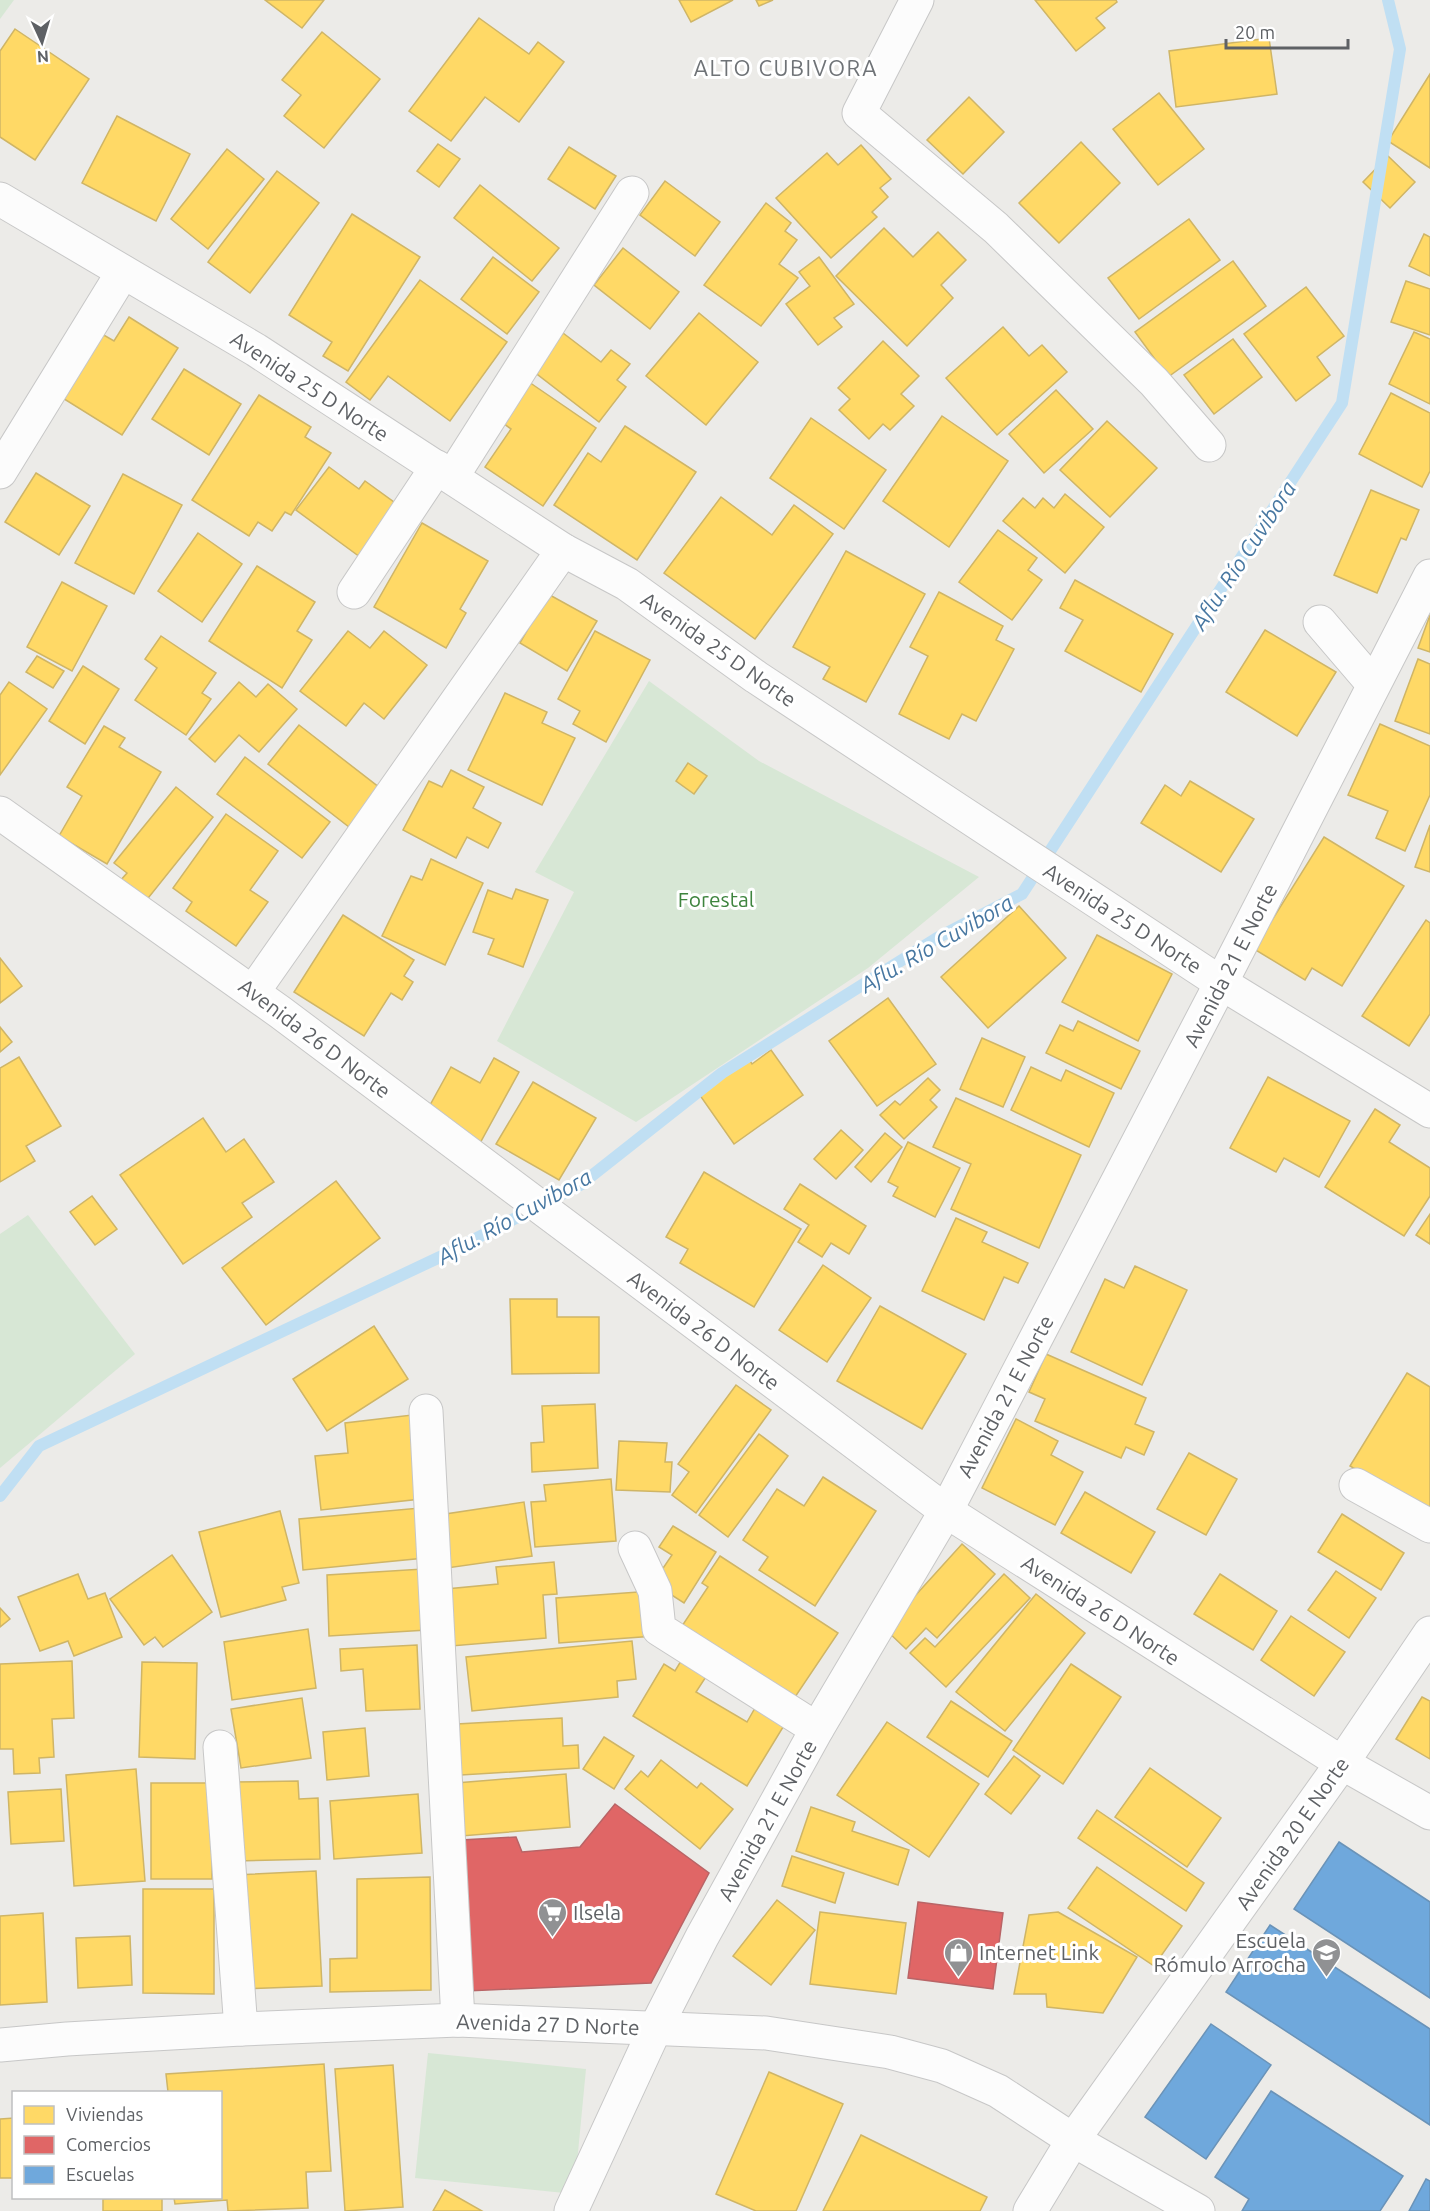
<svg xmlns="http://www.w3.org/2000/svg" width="1430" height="2211" viewBox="0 0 1430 2211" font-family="Ubuntu,sans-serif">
  <rect width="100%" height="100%" fill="#ecebe8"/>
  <g fill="#d7e7d5">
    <polygon points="0,0 14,0 0,19"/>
    <polygon points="649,681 759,761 979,877 868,968 636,1122 497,1041 574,892 535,872"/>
    <polygon points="28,1215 135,1354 0,1468 0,1234"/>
    <polygon points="428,2053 586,2069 574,2194 415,2178"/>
  </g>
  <g fill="#ffd966" stroke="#cfb566" stroke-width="1.5">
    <polygon points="265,0 324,0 302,28"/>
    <polygon points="679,0 733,0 691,22"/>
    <polygon points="756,0 773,0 759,6"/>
    <polygon points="1035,0 1116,0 1117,2 1096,18 1105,28 1076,51"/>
    <polygon points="479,18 529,54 538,42 564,62 519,122 485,97 451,141 409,111"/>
    <polygon points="15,29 89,79 35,160 0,137 0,51"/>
    <polygon points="322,32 380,79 324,148 284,116 301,95 282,80"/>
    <polygon points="1269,38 1277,94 1176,107 1169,51"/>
    <polygon points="1430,74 1430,168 1388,141"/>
    <polygon points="1159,93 1204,149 1158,185 1113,129"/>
    <polygon points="969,97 1004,132 963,174 927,140"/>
    <polygon points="117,116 190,154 156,221 82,183"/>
    <polygon points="1081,142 1120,183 1059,243 1019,203"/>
    <polygon points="438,144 460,159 439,187 417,171"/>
    <polygon points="861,145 891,179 880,188 888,197 872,212 877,217 831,258 776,198 827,153 838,165"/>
    <polygon points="569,147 616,176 595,209 548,179"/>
    <polygon points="227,149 264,179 208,249 171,219"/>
    <polygon points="1388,156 1415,182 1390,208 1363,182"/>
    <polygon points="277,171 319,203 250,293 208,262"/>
    <polygon points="665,181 720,222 695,256 640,215"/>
    <polygon points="480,185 559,248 532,281 454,218"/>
    <polygon points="766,203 791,223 785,231 797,240 779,264 798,278 761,326 704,285"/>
    <polygon points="352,214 420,257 348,371 323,356 332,342 289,315"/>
    <polygon points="1189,219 1220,260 1139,319 1108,278"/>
    <polygon points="884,228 913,257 938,232 966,260 941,285 953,298 907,346 836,276"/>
    <polygon points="1424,234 1430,237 1430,276 1409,266"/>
    <polygon points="623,248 679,292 650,329 594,285"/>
    <polygon points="493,257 539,292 507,334 461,299"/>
    <polygon points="819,257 854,304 834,318 842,327 818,345 786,304 810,286 799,272"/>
    <polygon points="1233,261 1266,306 1168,377 1135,332"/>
    <polygon points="420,280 507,342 450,421 388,376 370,400 346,382"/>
    <polygon points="1406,281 1430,289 1430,335 1391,322"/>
    <polygon points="1306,287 1344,336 1317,357 1330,375 1296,401 1244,334"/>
    <polygon points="699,313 758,362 706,425 646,376"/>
    <polygon points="129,317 178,348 122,435 61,397 102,334 114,341"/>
    <polygon points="1003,327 1029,356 1042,345 1067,372 997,435 946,378"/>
    <polygon points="1414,332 1430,339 1430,404 1389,384"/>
    <polygon points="563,333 601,362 611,350 630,364 617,380 626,387 599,422 533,371"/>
    <polygon points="1233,339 1262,377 1214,414 1184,375"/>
    <polygon points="883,341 919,376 901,394 914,406 890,430 883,424 869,439 839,410 850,399 838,388"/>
    <polygon points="184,369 241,404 209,455 152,419"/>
    <polygon points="526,380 596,428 543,506 485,467 511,429 499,420"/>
    <polygon points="1056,390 1093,429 1044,473 1009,434"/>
    <polygon points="1391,393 1430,413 1430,471 1422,487 1359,454"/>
    <polygon points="259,395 311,427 305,437 331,453 291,515 285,512 272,531 258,522 249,536 192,500"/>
    <polygon points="942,416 1008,461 949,547 883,501"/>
    <polygon points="811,418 886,470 844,529 770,478"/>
    <polygon points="1107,421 1157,468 1110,517 1060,470"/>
    <polygon points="625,426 696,472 637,560 554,505 588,453 601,462"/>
    <polygon points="329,467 359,489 365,481 398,505 360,557 296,510"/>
    <polygon points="36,473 90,506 59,555 5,522"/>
    <polygon points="123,474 182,505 134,594 75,563"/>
    <polygon points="1371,490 1419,510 1406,540 1401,538 1377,593 1334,575"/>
    <polygon points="1065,494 1104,527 1065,573 1003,521 1023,498 1035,508 1043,498 1054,508"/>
    <polygon points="721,497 772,535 794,505 833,534 755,639 664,573"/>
    <polygon points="422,523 488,561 460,609 466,613 446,648 374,607"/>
    <polygon points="998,530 1037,558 1028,570 1042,580 1012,620 959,582"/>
    <polygon points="198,533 242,564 202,622 158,591"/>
    <polygon points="846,551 925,594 866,702 823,679 830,667 793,647"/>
    <polygon points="257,566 315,602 297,631 312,640 282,688 209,641"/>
    <polygon points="1075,580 1173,634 1141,692 1065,651 1083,620 1060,608"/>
    <polygon points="62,582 107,606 72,671 27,647"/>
    <polygon points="939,592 1003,626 996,640 1014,649 976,721 962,714 949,739 899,714 928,656 910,647"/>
    <polygon points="548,594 597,621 567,671 520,643"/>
    <polygon points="1430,615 1430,652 1418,648"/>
    <polygon points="1265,630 1336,672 1297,736 1226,692"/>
    <polygon points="348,631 370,648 384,631 427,665 384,719 364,703 346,726 300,691"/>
    <polygon points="595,631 650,660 606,742 573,724 580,711 558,699"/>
    <polygon points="161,636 216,673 202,693 211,699 186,735 135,700 157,668 145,659"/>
    <polygon points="37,656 64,671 53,688 26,672"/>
    <polygon points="1418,659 1430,664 1430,734 1395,721"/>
    <polygon points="83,666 119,689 85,744 49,721"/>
    <polygon points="9,682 47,709 0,775 0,695"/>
    <polygon points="239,682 256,697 268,684 297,709 259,752 239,735 215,762 189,739"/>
    <polygon points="505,693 547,712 542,723 575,738 542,805 468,770"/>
    <polygon points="1380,724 1430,746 1430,795 1405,851 1376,838 1388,811 1348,795"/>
    <polygon points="299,725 380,788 349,827 268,764"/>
    <polygon points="104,726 125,738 119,747 161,772 107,864 59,836 82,796 67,787"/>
    <polygon points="245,757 330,822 302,858 217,794"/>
    <polygon points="688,763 707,776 694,794 676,781"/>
    <polygon points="451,770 484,787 473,808 501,823 488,848 467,837 456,858 403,830 429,781 442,787"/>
    <polygon points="1190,781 1254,819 1221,872 1141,823 1165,785 1181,796"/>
    <polygon points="176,787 213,817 145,902 120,881 127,873 114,863"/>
    <polygon points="226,814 278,851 250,890 268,902 236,946 186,911 192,902 173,888"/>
    <polygon points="1430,825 1430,872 1415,867"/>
    <polygon points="1324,837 1404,886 1342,986 1312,968 1305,980 1254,949"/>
    <polygon points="431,859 483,883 445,965 382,936 411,876 422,880"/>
    <polygon points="516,889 548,900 523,967 488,954 494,939 473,932 488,890 512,899"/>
    <polygon points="1019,906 1066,958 988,1028 941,977"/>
    <polygon points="343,915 414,960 404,976 413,982 402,1000 391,993 364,1036 294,992"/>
    <polygon points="1426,920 1430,923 1430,1014 1409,1046 1362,1016"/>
    <polygon points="1097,935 1172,974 1138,1041 1062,1002"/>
    <polygon points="0,958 22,986 0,1003"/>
    <polygon points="888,998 936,1064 877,1106 829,1041"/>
    <polygon points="1078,1021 1140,1051 1121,1089 1046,1053 1060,1025 1073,1031"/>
    <polygon points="0,1027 12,1042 0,1052"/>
    <polygon points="982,1038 1025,1057 1003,1107 960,1089"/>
    <polygon points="771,1050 803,1095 734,1144 699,1094 749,1059 752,1064"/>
    <polygon points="19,1057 61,1126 26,1146 35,1161 0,1182 0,1068"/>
    <polygon points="494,1058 519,1072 479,1145 424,1116 451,1067 480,1083"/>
    <polygon points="1031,1067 1061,1081 1066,1070 1114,1093 1089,1147 1011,1110"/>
    <polygon points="1268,1077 1350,1121 1319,1177 1284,1158 1276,1172 1230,1148"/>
    <polygon points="928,1078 940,1090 930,1100 937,1107 904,1139 880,1115 895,1101 900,1105"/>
    <polygon points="533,1082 596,1118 559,1180 496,1144"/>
    <polygon points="956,1098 1081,1155 1039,1248 951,1209 971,1164 933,1147"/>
    <polygon points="1375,1109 1400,1125 1389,1142 1430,1168 1430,1196 1404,1236 1325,1187"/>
    <polygon points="203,1118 226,1152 244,1139 274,1182 242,1203 252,1217 183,1264 120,1175"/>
    <polygon points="841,1130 863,1150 836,1179 814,1159"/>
    <polygon points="885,1133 902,1147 871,1182 855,1167"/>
    <polygon points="908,1142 960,1168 935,1217 893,1196 898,1187 888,1182"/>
    <polygon points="704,1172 801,1229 754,1307 680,1263 688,1249 666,1237"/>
    <polygon points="336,1181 380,1238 266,1325 222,1268"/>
    <polygon points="800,1184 866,1226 849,1254 831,1243 822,1257 798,1242 809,1225 784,1209"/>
    <polygon points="92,1196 117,1229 95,1245 70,1212"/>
    <polygon points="1430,1214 1430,1244 1416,1235"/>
    <polygon points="956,1218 987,1232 982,1242 1028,1263 1018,1283 1004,1277 984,1320 922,1291"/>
    <polygon points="823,1265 871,1298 827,1362 779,1330"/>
    <polygon points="1135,1266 1187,1290 1142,1385 1071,1352 1105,1279 1124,1288"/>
    <polygon points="510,1299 557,1299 557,1317 599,1317 599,1373 512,1374"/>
    <polygon points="880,1306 966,1354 922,1429 837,1381"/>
    <polygon points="374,1326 408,1379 327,1431 293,1379"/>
    <polygon points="1046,1354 1146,1398 1135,1424 1154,1432 1144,1455 1126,1447 1121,1458 1035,1421 1045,1399 1029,1392"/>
    <polygon points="1407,1373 1430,1387 1430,1513 1350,1466"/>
    <polygon points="736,1385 771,1410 696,1513 672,1495 689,1472 678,1464"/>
    <polygon points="595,1404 598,1468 532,1472 531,1443 544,1442 542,1406"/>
    <polygon points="412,1415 421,1499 321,1510 315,1456 348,1453 345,1423"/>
    <polygon points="1016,1419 1058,1441 1051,1455 1083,1472 1055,1525 982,1488"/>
    <polygon points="759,1434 788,1456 728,1537 699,1515"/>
    <polygon points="619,1441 667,1443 665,1462 672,1462 670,1492 616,1490"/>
    <polygon points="1189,1453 1237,1479 1206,1535 1157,1509"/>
    <polygon points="823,1477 876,1511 815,1606 759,1570 768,1557 743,1540 777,1489 804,1506"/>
    <polygon points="611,1479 616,1541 535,1547 531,1502 546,1501 544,1485"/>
    <polygon points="1085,1492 1155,1532 1131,1573 1061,1533"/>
    <polygon points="524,1502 532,1556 447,1568 439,1515"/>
    <polygon points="420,1508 425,1558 303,1570 299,1519"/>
    <polygon points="280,1511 299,1583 282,1587 286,1600 221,1617 199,1532"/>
    <polygon points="1342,1514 1404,1553 1381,1590 1318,1552"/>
    <polygon points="673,1526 716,1552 684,1603 653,1583 672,1555 659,1547"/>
    <polygon points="962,1544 995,1574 937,1638 926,1628 906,1649 885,1629"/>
    <polygon points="172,1555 212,1612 163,1647 155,1637 144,1645 110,1599"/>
    <polygon points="720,1556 838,1633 789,1706 678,1632 708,1587 702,1583"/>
    <polygon points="554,1562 557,1594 543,1595 546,1638 451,1646 446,1589 498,1584 496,1567"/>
    <polygon points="423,1569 427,1630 329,1636 327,1575"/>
    <polygon points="1336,1571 1376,1598 1349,1638 1308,1610"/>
    <polygon points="78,1574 88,1599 105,1593 122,1637 74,1656 68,1641 40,1651 18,1597"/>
    <polygon points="1004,1574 1030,1598 946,1687 910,1653 925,1638 935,1647"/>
    <polygon points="1220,1574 1277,1611 1253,1650 1194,1614"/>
    <polygon points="652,1591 655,1636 559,1643 556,1598"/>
    <polygon points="1036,1594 1085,1633 1005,1731 956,1692"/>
    <polygon points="0,1608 10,1619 0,1627"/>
    <polygon points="1291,1616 1345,1652 1314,1696 1261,1660"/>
    <polygon points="308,1629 316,1688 232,1700 224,1642"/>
    <polygon points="632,1641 636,1679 617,1681 618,1697 472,1711 466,1657"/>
    <polygon points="417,1645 420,1709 366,1711 363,1669 341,1671 340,1649"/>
    <polygon points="687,1651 713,1666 696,1692 747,1722 759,1701 788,1719 747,1786 633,1716 664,1664 675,1671"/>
    <polygon points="72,1661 74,1718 52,1719 54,1757 39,1758 40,1773 14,1774 13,1749 0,1749 0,1664"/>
    <polygon points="142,1662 197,1663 195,1759 139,1757"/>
    <polygon points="1071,1664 1121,1697 1063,1784 1013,1750"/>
    <polygon points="1422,1697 1430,1701 1430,1759 1396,1739"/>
    <polygon points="302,1698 311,1758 241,1768 231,1709"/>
    <polygon points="951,1701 1012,1741 988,1777 927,1737"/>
    <polygon points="562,1718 563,1746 578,1745 579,1768 461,1775 457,1724"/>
    <polygon points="887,1722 979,1784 929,1857 837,1795"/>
    <polygon points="365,1728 369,1776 327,1780 323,1732"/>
    <polygon points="604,1737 634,1756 614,1789 583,1769"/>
    <polygon points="1014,1756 1040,1776 1011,1814 985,1794"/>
    <polygon points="661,1760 697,1788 701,1783 733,1809 700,1849 625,1789 641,1771 648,1777"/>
    <polygon points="1150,1768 1221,1818 1187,1867 1115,1817"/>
    <polygon points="136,1769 145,1881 74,1886 66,1775"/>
    <polygon points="566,1774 570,1827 461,1836 456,1783"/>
    <polygon points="298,1781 299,1799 318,1798 320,1859 235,1861 233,1782"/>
    <rect x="151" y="1783" width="61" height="96"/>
    <polygon points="61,1789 64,1841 11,1844 8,1792"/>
    <polygon points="418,1794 422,1853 334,1859 330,1801"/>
    <polygon points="811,1807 855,1822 852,1831 909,1850 898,1885 796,1851"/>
    <polygon points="1097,1810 1204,1883 1186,1911 1078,1838"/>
    <polygon points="792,1856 844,1873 835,1903 782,1886"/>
    <polygon points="1097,1867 1182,1926 1154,1966 1068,1908"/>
    <polygon points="316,1871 322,1986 242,1989 236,1875"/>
    <polygon points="430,1877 431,1990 330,1992 330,1959 357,1958 357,1879"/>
    <polygon points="143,1889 214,1889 214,1994 143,1993"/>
    <polygon points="777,1900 815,1930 771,1985 733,1956"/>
    <polygon points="820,1912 906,1923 896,1994 810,1984"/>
    <polygon points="1058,1912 1137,1957 1103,2013 1047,2007 1046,1994 1014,1994 1029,1915"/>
    <polygon points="43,1913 47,2002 0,2005 0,1916"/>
    <polygon points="130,1936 132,1985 78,1988 76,1938"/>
    <polygon points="324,2064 331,2171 306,2172 308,2208 228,2211 227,2200 175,2204 174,2198 220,2198 220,2092 168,2092 166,2074"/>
    <polygon points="393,2065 403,2207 345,2211 335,2069"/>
    <polygon points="769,2072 843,2104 796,2211 756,2211 716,2194"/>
    <polygon points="14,2118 14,2178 0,2178 0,2119"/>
    <polygon points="861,2135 987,2197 980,2211 823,2211"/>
    <polygon points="445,2190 482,2211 433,2211"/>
    <polygon points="119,2198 162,2198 162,2211 103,2211 103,2199"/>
  </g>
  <g fill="#e06666" stroke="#b96466" stroke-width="1.5">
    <polygon points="615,1804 709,1873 651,1983 466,1991 461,1840 516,1837 522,1852 580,1847"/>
    <polygon points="918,1902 1003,1913 993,1989 908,1978"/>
  </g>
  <g fill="#6fa8dc" stroke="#6a93b8" stroke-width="1.5">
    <polygon points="1339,1842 1430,1902 1430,1998 1294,1909"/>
    <polygon points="1270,1925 1430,2029 1430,2125 1226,1992"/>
    <polygon points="1211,2024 1271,2065 1206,2159 1145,2117"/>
    <polygon points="1271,2091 1403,2176 1380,2211 1242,2211 1249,2199 1215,2177"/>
    <polygon points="1426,2179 1430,2181 1430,2211 1409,2211"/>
  </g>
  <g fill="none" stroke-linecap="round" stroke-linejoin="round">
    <polyline stroke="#c0dff3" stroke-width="12" points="0,1496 39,1446 440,1257 580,1185 722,1073 937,938 1022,894 1342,403 1400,49 1388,0"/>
    <defs>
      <g id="minor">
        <polyline points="917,0 859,113 996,228 1154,382 1209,445"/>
        <polyline points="0,199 256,350 563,550 627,584 756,677 961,812 1221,983 1430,1111"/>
        <polyline points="0,472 123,272"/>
        <polyline points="452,477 632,193"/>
        <polyline points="354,592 437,467"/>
        <polyline points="1320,622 1373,684"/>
        <polyline points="0,813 280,1012 946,1511 1342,1763 1430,1813"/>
        <polyline points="253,992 563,550"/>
        <polyline points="426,1411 458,2020"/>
        <polyline points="1356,1485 1430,1526"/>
        <polyline points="635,1548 655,1591 659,1629 817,1729"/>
        <polyline points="220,1747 241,2029"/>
        <polyline points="0,2045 67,2039 241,2029 458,2020 766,2033 890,2052 942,2066 998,2091 1073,2140 1198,2211"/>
        <polyline points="571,2211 655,2029 702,1937 817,1729 946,1511 1221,983 1430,576"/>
        <polyline points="1030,2211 1073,2140 1342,1763 1430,1633"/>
      </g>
    </defs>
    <use href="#minor" stroke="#c7c7c7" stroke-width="35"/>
    <use href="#minor" stroke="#fcfcfc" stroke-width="33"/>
  </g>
  <defs>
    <symbol id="supermarket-pin" viewBox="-11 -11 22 30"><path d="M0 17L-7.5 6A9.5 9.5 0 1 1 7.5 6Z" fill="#909193" stroke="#fff"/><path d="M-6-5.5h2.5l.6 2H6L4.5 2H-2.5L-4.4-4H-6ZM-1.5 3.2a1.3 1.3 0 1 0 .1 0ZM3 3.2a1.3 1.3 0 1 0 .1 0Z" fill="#fff"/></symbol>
    <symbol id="shop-pin" viewBox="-11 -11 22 30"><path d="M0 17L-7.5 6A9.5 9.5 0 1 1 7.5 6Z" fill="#909193" stroke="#fff"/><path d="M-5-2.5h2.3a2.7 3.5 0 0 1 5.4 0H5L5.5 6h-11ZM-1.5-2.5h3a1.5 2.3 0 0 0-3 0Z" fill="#fff"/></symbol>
    <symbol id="school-pin" viewBox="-11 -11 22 30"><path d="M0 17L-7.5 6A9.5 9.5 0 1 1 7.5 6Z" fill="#909193" stroke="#fff"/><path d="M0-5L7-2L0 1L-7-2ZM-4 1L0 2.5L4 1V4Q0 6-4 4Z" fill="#fff"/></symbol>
  </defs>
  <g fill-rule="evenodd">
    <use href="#supermarket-pin" x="536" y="1896" width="33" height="45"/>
    <use href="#shop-pin" x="942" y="1936" width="33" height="45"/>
    <use href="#school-pin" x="1310" y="1936" width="33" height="45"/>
  </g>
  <g text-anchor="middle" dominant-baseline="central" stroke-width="6" stroke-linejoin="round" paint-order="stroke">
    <g font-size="21" fill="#5e6165" stroke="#fff">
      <text transform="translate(310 386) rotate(33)">Avenida 25 D Norte</text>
      <text transform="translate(719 649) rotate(35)">Avenida 25 D Norte</text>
      <text transform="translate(1123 918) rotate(33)">Avenida 25 D Norte</text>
      <text transform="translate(1230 965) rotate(-63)">Avenida 21 E Norte</text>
      <text transform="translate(315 1038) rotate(37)">Avenida 26 D Norte</text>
      <text transform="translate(704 1330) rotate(37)">Avenida 26 D Norte</text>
      <text transform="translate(1005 1396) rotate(-62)">Avenida 21 E Norte</text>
      <text transform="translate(1101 1610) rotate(33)">Avenida 26 D Norte</text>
      <text transform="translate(767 1820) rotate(-61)">Avenida 21 E Norte</text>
      <text transform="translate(1292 1833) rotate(-55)">Avenida 20 E Norte</text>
      <text transform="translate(548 2024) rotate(2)">Avenida 27 D Norte</text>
    </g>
    <g font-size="21" fill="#3e843e" stroke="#fff">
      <text x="716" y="899">Forestal</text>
    </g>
    <g font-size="21" fill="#5e6165" stroke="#fff" text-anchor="start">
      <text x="573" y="1912">Ilsela</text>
      <text x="1306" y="1940" text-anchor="end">Escuela<tspan x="1306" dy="24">Rómulo Arrocha</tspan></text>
      <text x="979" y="1952">Internet Link</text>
    </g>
    <g font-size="22" letter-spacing="1.5" fill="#6f7377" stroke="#fff">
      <text x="786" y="67">ALTO CUBIVORA</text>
    </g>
    <g font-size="22" font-style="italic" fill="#4777a1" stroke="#fff">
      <text transform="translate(1243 555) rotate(-57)">Aflu. Río Cuvibora</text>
      <text transform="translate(936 943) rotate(-30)">Aflu. Río Cuvibora</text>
      <text transform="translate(514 1216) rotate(-29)">Aflu. Río Cuvibora</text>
    </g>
  </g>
  <rect x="12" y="2091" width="210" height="108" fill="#ffffff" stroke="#bfc0c1" stroke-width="1.5"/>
  <rect x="24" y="2106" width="30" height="18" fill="#ffd966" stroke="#bfc0c1" stroke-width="1.5"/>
  <text x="66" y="2121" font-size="18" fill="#5e6165">Viviendas</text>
  <rect x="24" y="2136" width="30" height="18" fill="#e06666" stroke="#bfc0c1" stroke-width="1.5"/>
  <text x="66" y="2151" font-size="18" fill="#5e6165">Comercios</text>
  <rect x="24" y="2166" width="30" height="18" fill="#6fa8dc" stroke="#bfc0c1" stroke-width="1.5"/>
  <text x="66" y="2181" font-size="18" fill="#5e6165">Escuelas</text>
  <g transform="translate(42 42) rotate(176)" stroke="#ffffff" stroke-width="4.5" paint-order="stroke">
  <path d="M0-4.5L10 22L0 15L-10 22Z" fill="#5e6165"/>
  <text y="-9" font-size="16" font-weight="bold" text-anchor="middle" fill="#5e6165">N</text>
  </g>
  <path d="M1226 39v9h122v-9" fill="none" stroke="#5e6165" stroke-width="3"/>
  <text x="1235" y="39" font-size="18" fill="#5e6165" stroke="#ffffff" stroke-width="4.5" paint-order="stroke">20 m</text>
</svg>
